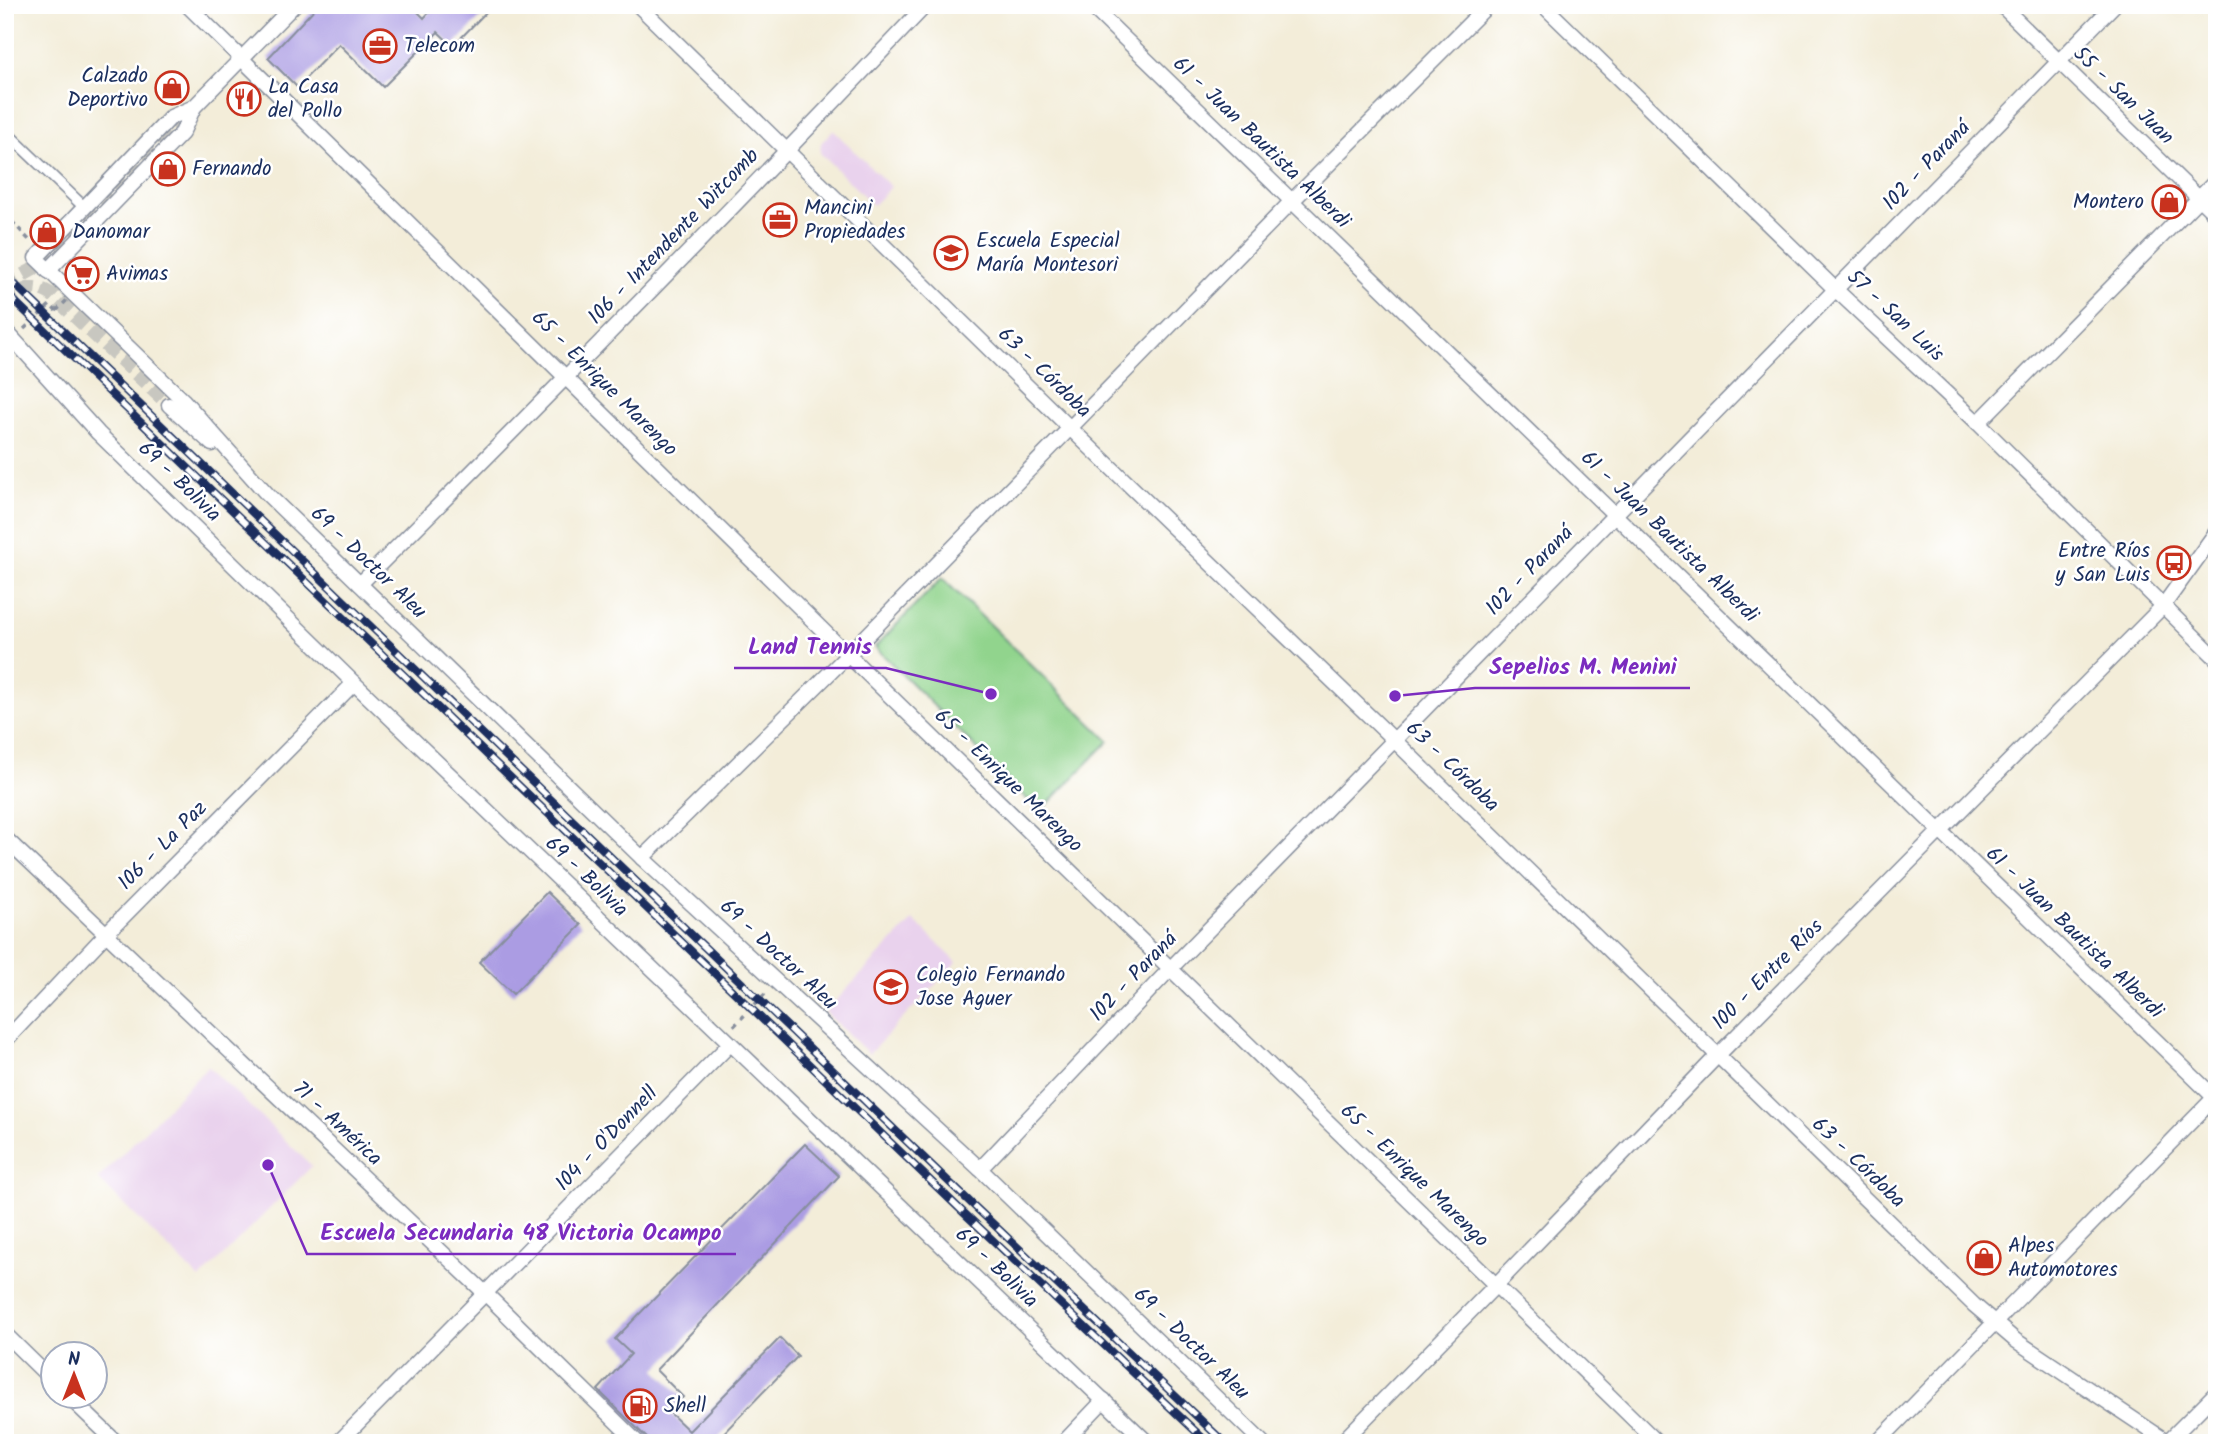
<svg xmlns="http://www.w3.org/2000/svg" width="2222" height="1448" viewBox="0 0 2222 1448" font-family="Kalam,sans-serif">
  <rect width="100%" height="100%" fill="#fff"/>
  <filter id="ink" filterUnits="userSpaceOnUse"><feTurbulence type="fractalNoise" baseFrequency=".0143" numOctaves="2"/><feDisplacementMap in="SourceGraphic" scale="14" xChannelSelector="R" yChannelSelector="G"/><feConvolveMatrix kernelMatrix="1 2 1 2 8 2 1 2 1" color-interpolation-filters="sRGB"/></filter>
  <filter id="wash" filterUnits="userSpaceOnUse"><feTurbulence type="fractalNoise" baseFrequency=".00686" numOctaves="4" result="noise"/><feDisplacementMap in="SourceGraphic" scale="28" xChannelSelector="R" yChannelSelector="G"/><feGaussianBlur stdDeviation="1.57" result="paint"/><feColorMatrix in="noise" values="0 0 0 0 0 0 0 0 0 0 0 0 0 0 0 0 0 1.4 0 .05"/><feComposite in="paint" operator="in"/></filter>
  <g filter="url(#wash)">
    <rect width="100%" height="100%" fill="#f3edd9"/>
    <g fill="#e9d2ed">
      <polygon points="833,130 891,187 873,205 820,153 821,143"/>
      <polygon points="913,920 957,962 869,1054 825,1012"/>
      <polygon points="208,1066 312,1166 200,1279 98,1179"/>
    </g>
    <polygon fill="#91d48d" stroke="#568276" stroke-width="2" points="942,578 1109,741 1040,812 875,647"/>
    <g id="blocks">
      <g fill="#ab9ce3">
        <polygon points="318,5 411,5 424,18 436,5 493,5 453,46 438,32 383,87 339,44 297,87 268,58"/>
        <polygon points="547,892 581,925 513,994 479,962"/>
        <polygon points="805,1144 839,1176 656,1370 683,1397 669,1412 689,1431 780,1338 798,1356 714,1443 652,1443 598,1390 631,1354 615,1339"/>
      </g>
    </g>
  </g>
  <g filter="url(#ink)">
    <use href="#blocks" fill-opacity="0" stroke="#878e9c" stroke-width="2"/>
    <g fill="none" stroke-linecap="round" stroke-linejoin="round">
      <g stroke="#c8c7c0" stroke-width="14" stroke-dasharray="14 7" stroke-linecap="butt">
        <polyline points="5,285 32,270 60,247 192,109"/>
        <path d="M5,303C22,290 31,282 51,294L169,405"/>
      </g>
      <defs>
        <polyline id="pedestrian" points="5,131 83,206"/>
        <g id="minor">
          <polyline points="187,5 848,655 1658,1443"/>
          <polyline points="638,5 1070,428 1394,740 1974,1305 2015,1340 2169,1443"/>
          <polyline points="1090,5 2217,1100"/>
          <polyline points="1543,5 1835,289 1978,423 2217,659"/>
          <polyline points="2001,5 2217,216"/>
          <polyline points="194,107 171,117 36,258 183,400 267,494 642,858 980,1169 1263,1443"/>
          <polyline points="48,271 182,133 194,107 294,5"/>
          <polyline points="5,330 98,433 354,683 1148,1443"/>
          <polyline points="169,405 212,444"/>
          <polyline points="1978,423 2217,180"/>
          <path d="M360,584C551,394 740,201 926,5"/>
          <polyline points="5,838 486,1294 638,1443"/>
          <polyline points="642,858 848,655 1291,202 1488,5"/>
          <polyline points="5,1041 106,934 354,683"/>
          <polyline points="980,1169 1170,969 2114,5"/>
          <polyline points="5,1334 52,1380"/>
          <polyline points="68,1396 117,1443"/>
          <polyline points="338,1443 730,1044"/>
          <polyline points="1063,1443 1104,1400"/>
          <polyline points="1341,1443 1496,1285 1718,1055 2163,606 2217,531"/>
          <polyline points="1877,1443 2217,1095"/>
          <polyline points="2166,1443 2217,1392"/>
        </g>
      </defs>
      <use href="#pedestrian" stroke="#878e9c" stroke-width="13"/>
      <use href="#minor" stroke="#878e9c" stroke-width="17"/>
      <g stroke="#878e9c" stroke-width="3.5" stroke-dasharray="5 5" stroke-linecap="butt">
        <polyline points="5,214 32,243"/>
        <polyline points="24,329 50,305 56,311"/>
        <polyline points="734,1026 765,994"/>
      </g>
      <use href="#pedestrian" stroke="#fff" stroke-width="10"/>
      <use href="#minor" stroke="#fff" stroke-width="14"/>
      <defs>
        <g id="rail">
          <polyline points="5,275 972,1204 1225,1443"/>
          <polyline points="5,292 964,1213 1208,1443"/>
        </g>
      </defs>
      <use href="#rail" stroke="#1b2f5e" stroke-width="8"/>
      <use href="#rail" stroke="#fff" stroke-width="5" stroke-dasharray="16" stroke-linecap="butt"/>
      <polyline stroke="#878e9c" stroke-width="3.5" stroke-dasharray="5 5" stroke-linecap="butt" points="56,311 68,299"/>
    </g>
  </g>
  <defs>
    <symbol id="office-ring" viewBox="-11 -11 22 22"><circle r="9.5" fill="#fff" stroke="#c8321e" stroke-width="1.5"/><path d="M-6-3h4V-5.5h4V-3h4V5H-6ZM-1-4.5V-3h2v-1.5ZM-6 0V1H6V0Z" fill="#c8321e"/></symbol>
    <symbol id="shop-ring" viewBox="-11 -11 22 22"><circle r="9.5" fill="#fff" stroke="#c8321e" stroke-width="1.5"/><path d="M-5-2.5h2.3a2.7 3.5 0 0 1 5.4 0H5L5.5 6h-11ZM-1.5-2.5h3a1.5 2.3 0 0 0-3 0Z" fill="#c8321e"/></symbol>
    <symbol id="restaurant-ring" viewBox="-11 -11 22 22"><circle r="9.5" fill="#fff" stroke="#c8321e" stroke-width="1.5"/><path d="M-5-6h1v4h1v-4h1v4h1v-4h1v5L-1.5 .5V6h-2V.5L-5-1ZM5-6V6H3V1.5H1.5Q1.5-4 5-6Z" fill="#c8321e"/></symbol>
    <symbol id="school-ring" viewBox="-11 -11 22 22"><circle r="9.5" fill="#fff" stroke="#c8321e" stroke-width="1.5"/><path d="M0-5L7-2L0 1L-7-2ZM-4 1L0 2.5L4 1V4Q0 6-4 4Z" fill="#c8321e"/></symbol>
    <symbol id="supermarket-ring" viewBox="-11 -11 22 22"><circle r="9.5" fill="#fff" stroke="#c8321e" stroke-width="1.5"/><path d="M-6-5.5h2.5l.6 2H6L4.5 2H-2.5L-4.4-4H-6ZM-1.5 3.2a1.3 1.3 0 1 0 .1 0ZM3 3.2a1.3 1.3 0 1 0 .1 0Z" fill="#c8321e"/></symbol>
    <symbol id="bus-ring" viewBox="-11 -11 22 22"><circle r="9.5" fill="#fff" stroke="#c8321e" stroke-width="1.5"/><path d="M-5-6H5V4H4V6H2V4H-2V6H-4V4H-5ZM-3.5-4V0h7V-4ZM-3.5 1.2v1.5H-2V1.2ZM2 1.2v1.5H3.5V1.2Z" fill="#c8321e"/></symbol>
    <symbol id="fuel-ring" viewBox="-11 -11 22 22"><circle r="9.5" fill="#fff" stroke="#c8321e" stroke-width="1.5"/><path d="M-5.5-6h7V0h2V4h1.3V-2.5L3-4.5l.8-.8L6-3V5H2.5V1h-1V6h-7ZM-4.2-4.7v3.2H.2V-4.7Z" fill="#c8321e"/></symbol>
  </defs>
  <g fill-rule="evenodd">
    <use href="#office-ring" x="361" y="27" width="38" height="38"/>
    <use href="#shop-ring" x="153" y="69" width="38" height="38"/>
    <use href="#restaurant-ring" x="225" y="80" width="38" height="38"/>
    <use href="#shop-ring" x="149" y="150" width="38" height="38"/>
    <use href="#shop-ring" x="2150" y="183" width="38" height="38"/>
    <use href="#office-ring" x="761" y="201" width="38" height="38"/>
    <use href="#shop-ring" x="28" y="213" width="38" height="38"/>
    <use href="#school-ring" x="932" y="234" width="38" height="38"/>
    <use href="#supermarket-ring" x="63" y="255" width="38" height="38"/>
    <use href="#bus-ring" x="2155" y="544" width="38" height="38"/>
    <use href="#school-ring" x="872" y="968" width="38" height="38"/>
    <use href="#shop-ring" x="1965" y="1239" width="38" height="38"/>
    <use href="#fuel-ring" x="621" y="1387" width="38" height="38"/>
  </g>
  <g text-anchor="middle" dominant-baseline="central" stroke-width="5" stroke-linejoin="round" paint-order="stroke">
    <g font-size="21" fill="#1b2f5e" stroke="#fff" text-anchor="start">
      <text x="404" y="46">Telecom</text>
      <text x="148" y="76" text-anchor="end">Calzado<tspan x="148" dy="24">Deportivo</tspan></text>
      <text x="268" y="87">La Casa<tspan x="268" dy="24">del Pollo</tspan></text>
      <text x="192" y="169">Fernando</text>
      <text x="2144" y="202" text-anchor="end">Montero</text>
      <text x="804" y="208">Mancini<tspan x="804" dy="24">Propiedades</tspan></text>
      <text x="72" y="232">Danomar</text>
      <text x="976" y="241">Escuela Especial<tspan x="976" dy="24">María Montesori</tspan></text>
      <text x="106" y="274">Avimas</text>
      <text x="2150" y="551" text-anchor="end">Entre Ríos<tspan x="2150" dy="24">y San Luis</tspan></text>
      <text x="916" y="975">Colegio Fernando<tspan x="916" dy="24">Jose Aguer</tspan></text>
      <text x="2008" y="1246">Alpes<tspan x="2008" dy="24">Automotores</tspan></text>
      <text x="664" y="1406">Shell</text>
    </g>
    <g font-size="21" fill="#1b2f5e" stroke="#fff">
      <text transform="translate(2123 96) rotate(44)">55 - San Juan</text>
      <text transform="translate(1261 143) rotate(44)">61 - Juan Bautista Alberdi</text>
      <text transform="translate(1927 166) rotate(-46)">102 - Paraná</text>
      <text transform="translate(674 237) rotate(-46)">106 - Intendente Witcomb</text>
      <text transform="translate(1895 316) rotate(43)">57 - San Luis</text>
      <text transform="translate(1044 373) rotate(44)">63 - Córdoba</text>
      <text transform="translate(604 384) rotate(45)">65 - Enrique Marengo</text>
      <text transform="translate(179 482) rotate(44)">69 - Bolivia</text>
      <text transform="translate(1669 537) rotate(44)">61 - Juan Bautista Alberdi</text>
      <text transform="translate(368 563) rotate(44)">69 - Doctor Aleu</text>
      <text transform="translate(1530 571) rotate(-46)">102 - Paraná</text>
      <text transform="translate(1452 767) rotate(44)">63 - Córdoba</text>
      <text transform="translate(1008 781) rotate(44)">65 - Enrique Marengo</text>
      <text transform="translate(163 846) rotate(-45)">106 - La Paz</text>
      <text transform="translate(586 877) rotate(44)">69 - Bolivia</text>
      <text transform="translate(2074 933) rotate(44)">61 - Juan Bautista Alberdi</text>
      <text transform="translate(778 955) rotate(43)">69 - Doctor Aleu</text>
      <text transform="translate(1768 975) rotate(-45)">100 - Entre Ríos</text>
      <text transform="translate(1134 977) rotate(-46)">102 - Paraná</text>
      <text transform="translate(337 1124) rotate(43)">71 - América</text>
      <text transform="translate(607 1139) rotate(-46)">104 - O'Donnell</text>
      <text transform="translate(1858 1163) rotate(44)">63 - Córdoba</text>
      <text transform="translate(1414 1176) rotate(44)">65 - Enrique Marengo</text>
      <text transform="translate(996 1268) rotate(44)">69 - Bolivia</text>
      <text transform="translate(1191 1344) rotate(44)">69 - Doctor Aleu</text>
    </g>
  </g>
  <path fill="none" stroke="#7b2cbf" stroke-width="2.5" d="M991 694L886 668H734M1395 696L1475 688H1690M268 1165L307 1254H736"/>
  <g fill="#7b2cbf" stroke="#fff" stroke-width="2.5">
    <circle cx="991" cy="694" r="7"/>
    <circle cx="1395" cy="696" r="7"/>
    <circle cx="268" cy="1165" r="7"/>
  </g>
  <g font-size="23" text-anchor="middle" font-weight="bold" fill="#7b2cbf" stroke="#fff" stroke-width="5" stroke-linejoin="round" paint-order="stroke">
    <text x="810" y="654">Land Tennis</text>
    <text x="1583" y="674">Sepelios M. Menini</text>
    <text x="521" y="1240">Escuela Secundaria 48 Victoria Ocampo</text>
  </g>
  <rect width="2222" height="1448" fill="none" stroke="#fff" stroke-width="28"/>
  <g transform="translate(74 1375)"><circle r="33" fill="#ffffff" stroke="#a4acbf" stroke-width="2"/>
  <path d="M0-5L12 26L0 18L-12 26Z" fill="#c8321e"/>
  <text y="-10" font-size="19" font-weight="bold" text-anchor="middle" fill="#1b2f5e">N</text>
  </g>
</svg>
